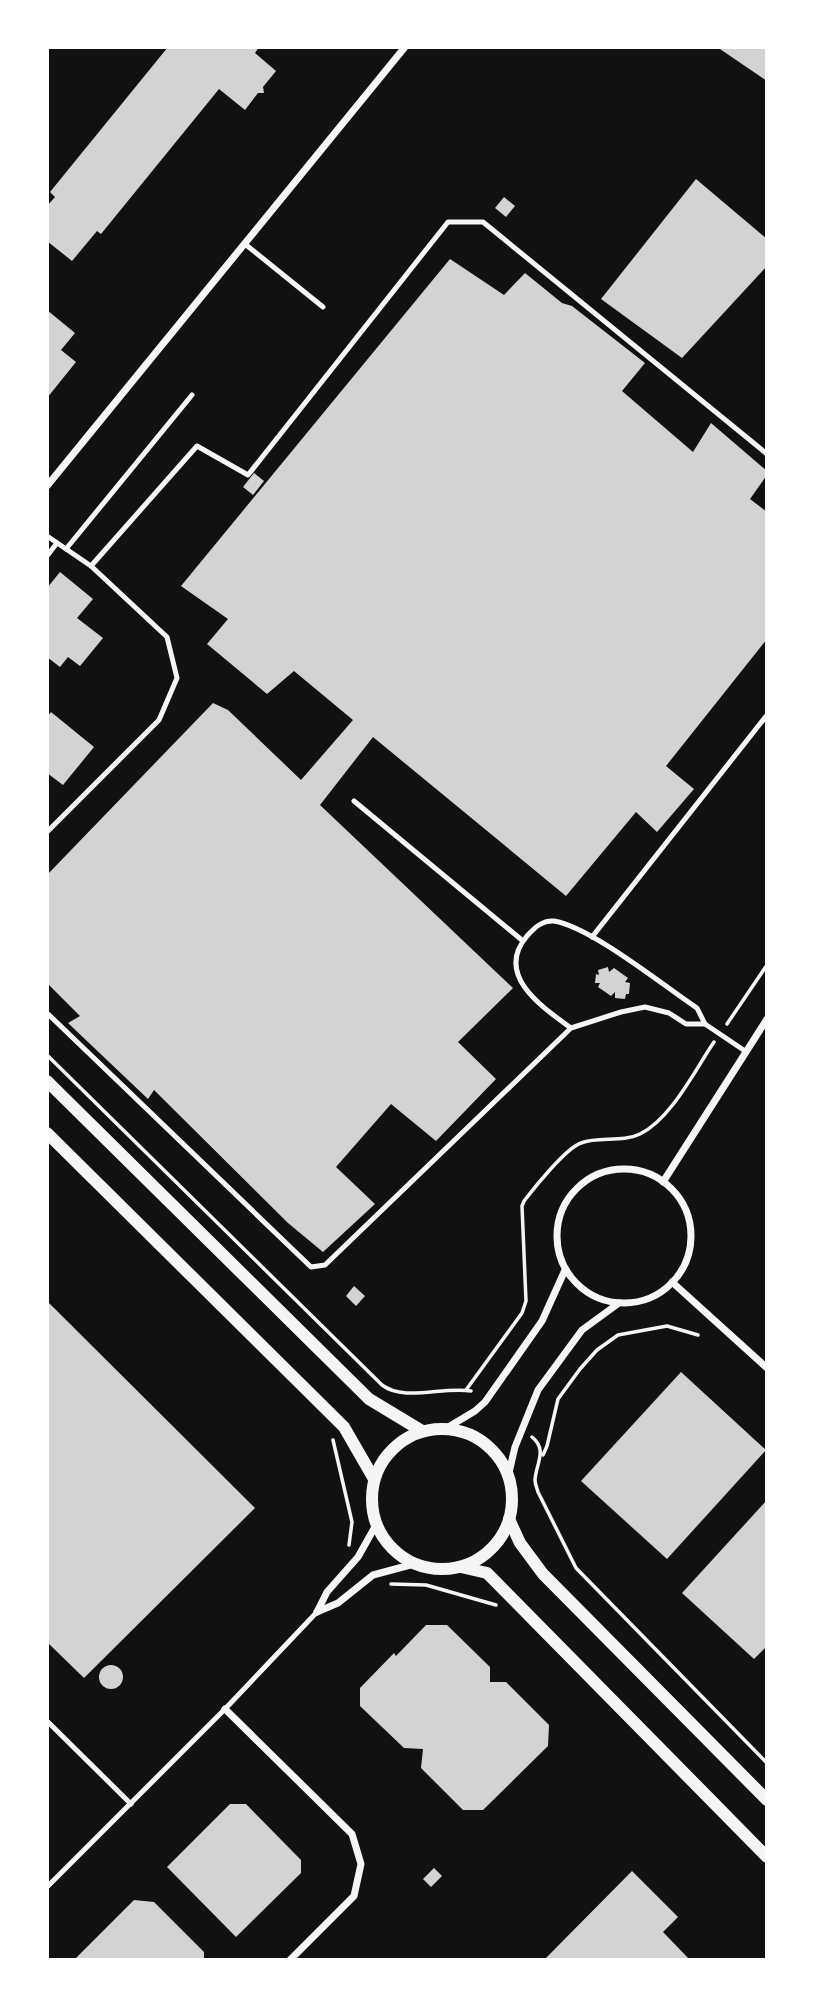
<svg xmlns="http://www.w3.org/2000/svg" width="814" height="2007" viewBox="0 0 814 2007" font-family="'Work Sans',sans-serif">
  <rect width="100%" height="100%" fill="#111"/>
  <g fill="#d3d3d3">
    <polygon points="168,47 259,47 255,53 276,71 263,87 264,93 258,93 245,110 219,89 101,234 97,231 72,261 47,241 47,206 55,197 50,192"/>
    <polygon points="717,47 767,47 767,81"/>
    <polygon points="696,179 767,239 767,266 682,358 601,299"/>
    <polygon points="504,197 515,206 506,217 495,208"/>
    <polygon points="450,259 504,295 525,273 562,303 572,306 645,363 622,391 693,452 711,423 767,471 767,475 750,499 767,512 767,639 666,766 694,789 657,832 636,812 566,896 373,737 320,805 513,988 458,1042 496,1079 436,1141 391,1104 336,1167 375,1204 323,1252 288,1223 154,1090 148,1099 68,1023 80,1016 47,983 47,875 213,703 228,710 301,780 353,720 294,671 267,694 207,644 228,619 181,586"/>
    <polygon points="47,310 75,333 61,350 76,362 47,398"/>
    <polygon points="254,473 264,481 253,495 243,487"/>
    <polygon points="60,572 93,599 77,618 103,638 80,666 68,657 60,667 47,657 47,588"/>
    <polygon points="51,712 94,747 63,785 47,773 47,717"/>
    <polygon points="608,967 609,972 614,968 628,978 625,982 630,983 629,994 626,994 625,999 615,998 615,992 611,996 598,987 600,983 595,983 596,974 599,975 598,970"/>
    <polygon points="354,1286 365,1296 356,1306 346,1296"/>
    <polygon points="47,1301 255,1508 84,1678 47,1642"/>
    <polygon points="681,1372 766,1450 667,1559 581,1481"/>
    <polygon points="767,1500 767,1646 754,1659 682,1593"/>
    <polygon points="426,1625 447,1625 490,1667 490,1682 506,1682 549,1725 548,1746 483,1810 463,1810 421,1768 423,1749 404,1748 360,1706 360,1688 394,1653 396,1656"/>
    <circle cx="111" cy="1677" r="12"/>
    <polygon points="230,1804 246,1804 301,1860 301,1873 236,1937 167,1867"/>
    <polygon points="434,1868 442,1876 431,1887 423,1879"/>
    <polygon points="632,1871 678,1917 663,1932 690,1960 544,1960"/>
    <polygon points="134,1900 154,1902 204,1952 204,1960 74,1960"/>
  </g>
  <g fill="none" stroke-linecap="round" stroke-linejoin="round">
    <g stroke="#f5f5f5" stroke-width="3.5">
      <polyline points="727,1024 767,965"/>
      <path d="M47,1055L382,1385C404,1402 444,1386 471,1391"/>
      <path d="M466,1390L522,1313L526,1301L522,1206L524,1201C534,1188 566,1148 581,1143C599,1136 622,1143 640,1134C671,1119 695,1070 714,1042"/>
      <path d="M532,1437C548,1450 536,1463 535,1480C535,1484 537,1488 538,1492L576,1568L767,1763"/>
      <polyline points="333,1440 352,1522 349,1545"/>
      <polyline points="543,1455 547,1446 558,1399 580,1369 597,1350 618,1335 667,1326 698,1335"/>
      <polyline points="391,1584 426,1585 496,1605"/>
    </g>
    <g stroke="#f5f5f5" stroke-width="5">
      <polyline points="245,244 323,307"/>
      <polyline points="47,536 91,566"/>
      <polyline points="66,549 192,395"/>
      <polyline points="47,556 57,543"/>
      <polyline points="354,801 523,941"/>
      <polyline points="47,832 159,720 177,678 167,637 91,566 197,446 248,475 448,222 483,222 767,454"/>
      <polyline points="592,937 767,715"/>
      <path d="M47,1013L311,1267L325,1265L571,1028L621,1012L645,1007L669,1013L686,1024H705L697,1008C664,986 591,927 554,921C543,920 535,927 527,936C494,975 542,1007 571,1028"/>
      <polyline points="705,1024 745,1051"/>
      <polyline points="47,1721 131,1804"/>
      <polyline points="47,1887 225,1709 317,1612"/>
    </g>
    <g stroke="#f5f5f5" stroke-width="7">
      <polyline points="47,486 405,47"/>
      <circle cx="624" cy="1236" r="67"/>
      <polyline points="663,1182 767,1019"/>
      <polyline points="672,1282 767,1368"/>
      <polyline points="445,1429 475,1411 485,1402 542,1321 565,1270"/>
      <polyline points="508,1477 515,1447 538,1390 582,1330 619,1303"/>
      <polyline points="317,1612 338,1603 373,1575 414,1564"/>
      <polyline points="317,1612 327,1592 358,1557 376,1525"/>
      <polyline points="225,1709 352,1834 361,1864 354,1896 290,1960"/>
    </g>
    <g stroke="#f5f5f5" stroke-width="12">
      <polyline points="47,1081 369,1399 422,1431"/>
      <polyline points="47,1133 344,1427 374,1479"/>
      <circle cx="442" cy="1499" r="70"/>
      <polyline points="509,1519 520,1543 543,1574 767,1800"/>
      <polyline points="461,1567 487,1573 767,1857"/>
    </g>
  </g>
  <rect width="814" height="2007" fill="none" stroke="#ffffff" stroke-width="98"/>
</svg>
